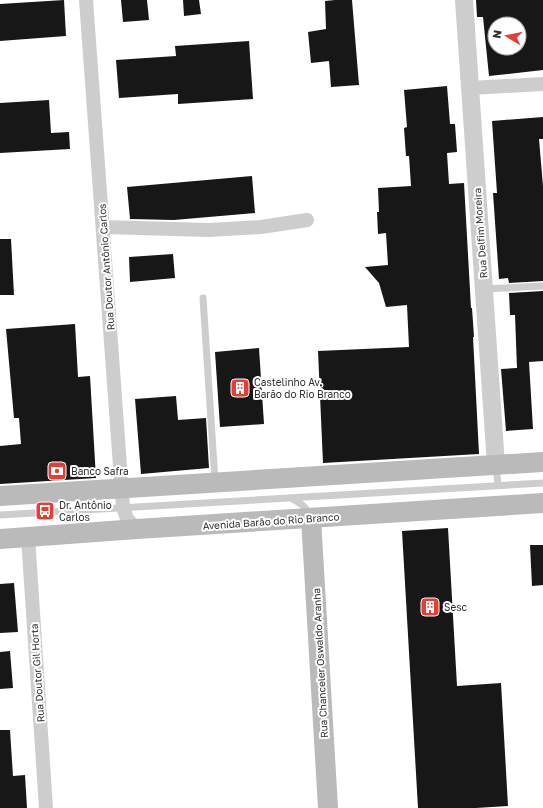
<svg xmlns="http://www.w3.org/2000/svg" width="543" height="808" viewBox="0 0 543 808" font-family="'Golos Text',sans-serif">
  <rect width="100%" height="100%" fill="#fff"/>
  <g fill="#171717" fill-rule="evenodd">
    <polygon points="64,0 66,36 0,41 0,4"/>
    <polygon points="121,0 147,0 149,20 123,22"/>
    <polygon points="183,0 199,0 201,14 184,16"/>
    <polygon points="335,0 352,0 359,85 331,87 329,61 311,63 308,32 326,29 325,1"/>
    <path d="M476,0H543V70L489,76L483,17H477ZM495,24H519V48H495Z"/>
    <polygon points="249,41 253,99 178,104 178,94 119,98 116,60 176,56 175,46"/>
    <polygon points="447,86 450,124 455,124 457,152 447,153 449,184 464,183 471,308 472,308 474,337 473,337 479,454 323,463 318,351 409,347 407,305 386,307 379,283 365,267 388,265 386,233 378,234 377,212 379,212 378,188 411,186 409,156 406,156 404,128 407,127 404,90"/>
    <polygon points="49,100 51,133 69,132 70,149 0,153 0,103"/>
    <polygon points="543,117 543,139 539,139 543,186 543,281 509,283 508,278 499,279 493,193 497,193 492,121"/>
    <polygon points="252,176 255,213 174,220 130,219 127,187"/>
    <polygon points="0,239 11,239 14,295 0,295"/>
    <polygon points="173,254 175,278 130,282 129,257"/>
    <polygon points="543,291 543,361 529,362 533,429 506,431 501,369 517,368 515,315 510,315 509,293"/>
    <polygon points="75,324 78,377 90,376 96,478 0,484 0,446 21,444 19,418 14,418 6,329"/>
    <polygon points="259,348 264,424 220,427 215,352"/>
    <polygon points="176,396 178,420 206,418 209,468 141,474 135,399"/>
    <polygon points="448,528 457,686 501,683 508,806 476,808 418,808 402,531"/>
    <polygon points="530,545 543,545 543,585 532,586"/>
    <polygon points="14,583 18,632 0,633 0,584"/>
    <polygon points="10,651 13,688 0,689 0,652"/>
    <polygon points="0,730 10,730 13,776 25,775 27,808 0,808"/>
  </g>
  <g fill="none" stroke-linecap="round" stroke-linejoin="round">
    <g stroke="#cdcdcd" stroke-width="7">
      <polyline points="484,289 543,286"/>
      <polyline points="203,298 215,481"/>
      <polyline points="496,465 498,485"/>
      <path d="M291,498C300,503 306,506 310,516"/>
      <polyline points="0,515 543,483"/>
    </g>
    <g stroke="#cdcdcd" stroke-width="14">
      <polyline points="86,0 123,507 127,519 137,529"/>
      <polyline points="470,88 543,84"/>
      <polyline points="103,227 209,230 261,227 307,220"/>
      <polyline points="28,537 46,808"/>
    </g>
    <polyline stroke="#cdcdcd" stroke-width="18" points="464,0 496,465"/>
    <g stroke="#bababa" stroke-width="20">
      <polyline points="0,496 543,462"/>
      <polyline points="311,518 328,808"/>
      <polyline points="0,539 137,529 543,503"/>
    </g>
  </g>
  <defs>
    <symbol id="building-square" viewBox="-11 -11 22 22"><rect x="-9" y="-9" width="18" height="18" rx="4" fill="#e53e35" stroke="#fff"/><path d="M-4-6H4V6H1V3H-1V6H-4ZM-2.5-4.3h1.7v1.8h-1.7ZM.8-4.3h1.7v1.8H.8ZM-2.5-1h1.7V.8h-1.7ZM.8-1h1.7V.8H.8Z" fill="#fff"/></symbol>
    <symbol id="bank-square" viewBox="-11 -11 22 22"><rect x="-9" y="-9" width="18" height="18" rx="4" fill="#e53e35" stroke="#fff"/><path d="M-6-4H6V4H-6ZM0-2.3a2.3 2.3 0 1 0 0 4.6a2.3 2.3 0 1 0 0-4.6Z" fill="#fff"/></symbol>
    <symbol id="bus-square" viewBox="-11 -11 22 22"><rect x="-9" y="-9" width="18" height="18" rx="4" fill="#e53e35" stroke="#fff"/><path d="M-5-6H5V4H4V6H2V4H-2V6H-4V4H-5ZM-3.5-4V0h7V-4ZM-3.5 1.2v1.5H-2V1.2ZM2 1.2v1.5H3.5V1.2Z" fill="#fff"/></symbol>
  </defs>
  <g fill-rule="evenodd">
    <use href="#building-square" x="229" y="377" width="22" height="22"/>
    <use href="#bank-square" x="46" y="460" width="22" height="22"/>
    <use href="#bus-square" x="34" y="500" width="22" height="22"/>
    <use href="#building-square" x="419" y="596" width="22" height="22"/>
  </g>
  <g text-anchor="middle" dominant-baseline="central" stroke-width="4" stroke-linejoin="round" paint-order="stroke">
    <g font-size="10" fill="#303030" stroke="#fff">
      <text transform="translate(480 233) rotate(-94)">Rua Delfim Moreira</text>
      <text transform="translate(106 267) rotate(-94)">Rua Doutor Antônio Carlos</text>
      <text transform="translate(271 521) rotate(-4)">Avenida Barão do Rio Branco</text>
      <text transform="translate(320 663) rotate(-93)">Rua Chanceler Oswaldo Aranha</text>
      <text transform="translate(37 673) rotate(-94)">Rua Doutor Gil Horta</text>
    </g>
    <g font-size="10" fill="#303030" stroke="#fff" text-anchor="start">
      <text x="254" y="382">Castelinho Av.<tspan x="254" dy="12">Barão do Rio Branco</tspan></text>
      <text x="71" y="471">Banco Safra</text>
      <text x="59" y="505">Dr. Antônio<tspan x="59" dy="12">Carlos</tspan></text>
      <text x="444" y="607">Sesc</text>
    </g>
  </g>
  <g transform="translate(507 36) rotate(280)"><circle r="19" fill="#ffffff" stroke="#acacac"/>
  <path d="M0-3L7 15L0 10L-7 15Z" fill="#e53e35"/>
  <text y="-6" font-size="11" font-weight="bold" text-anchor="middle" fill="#303030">N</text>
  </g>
</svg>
